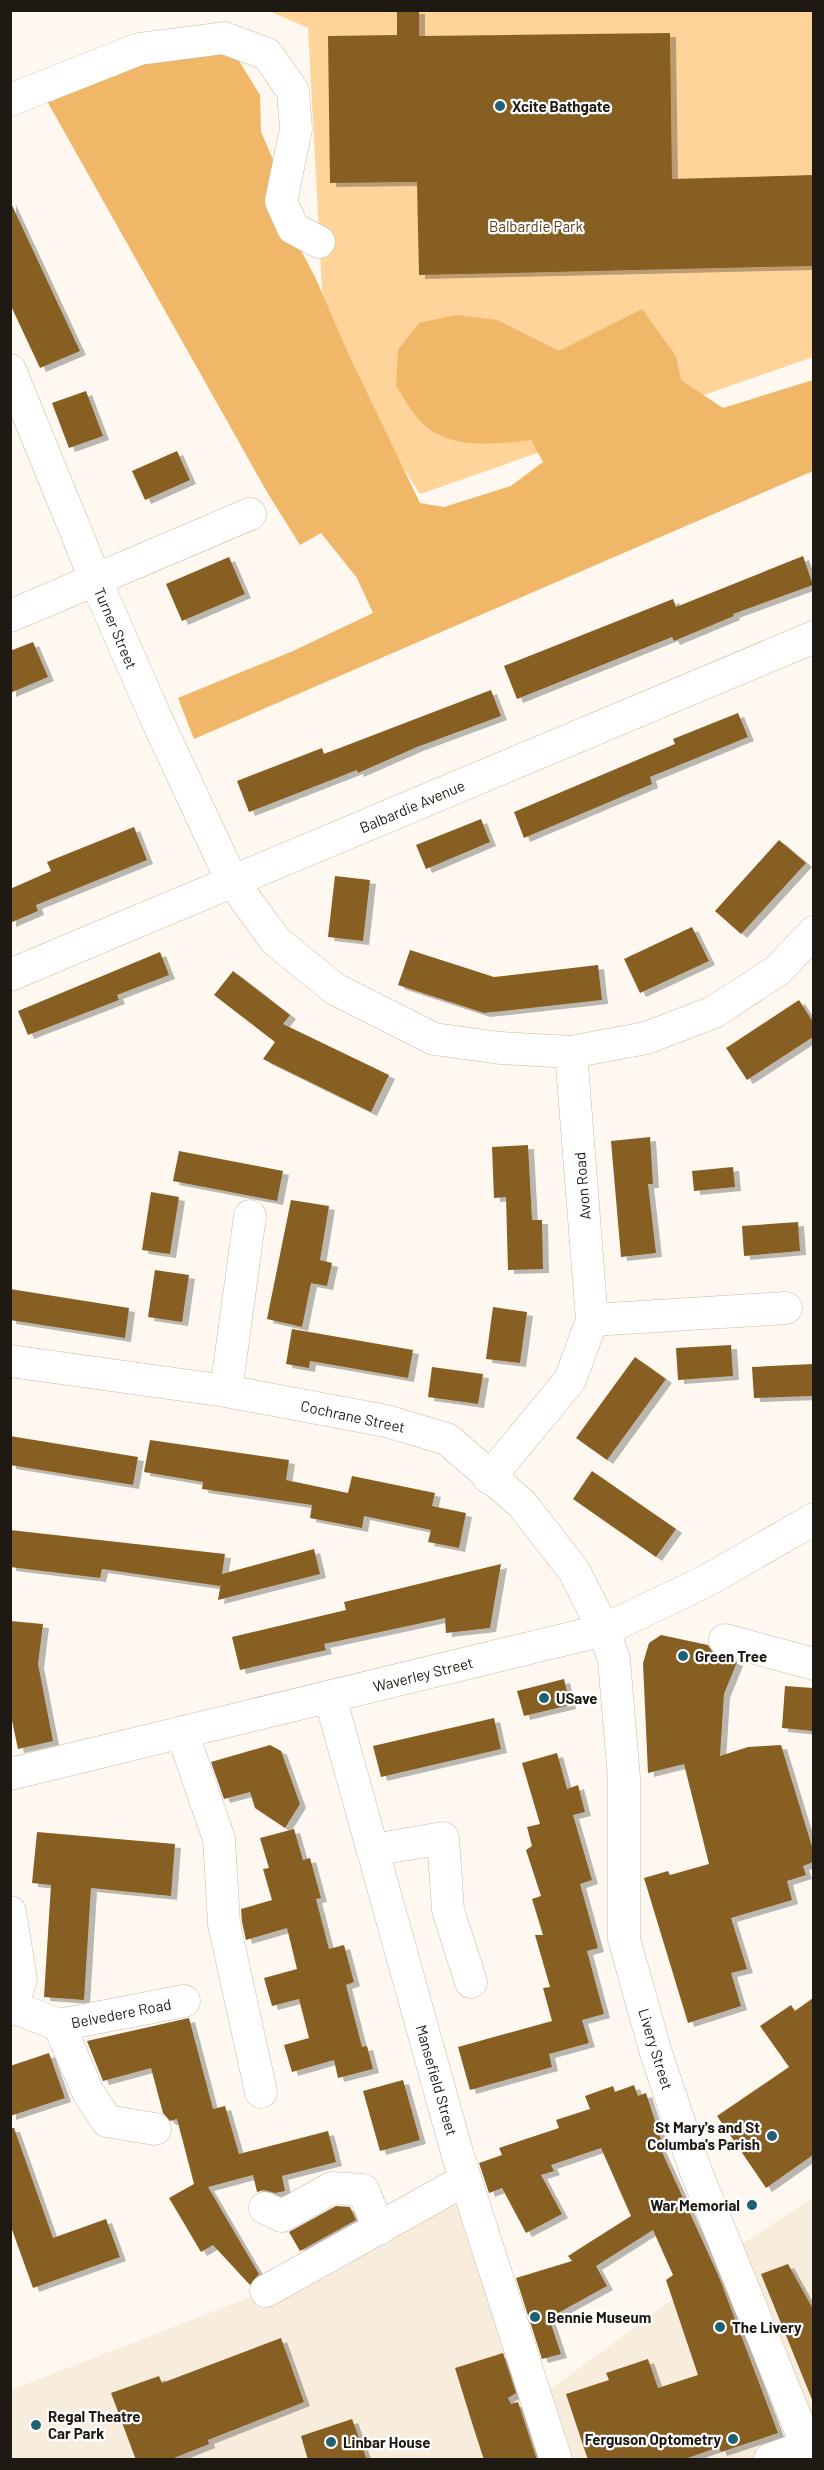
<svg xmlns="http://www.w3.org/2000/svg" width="824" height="2470" viewBox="0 0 824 2470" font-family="Barlow,sans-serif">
  <defs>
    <filter id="shadow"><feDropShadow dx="6" dy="4" stdDeviation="0" flood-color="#0004"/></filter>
  </defs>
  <rect width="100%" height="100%" fill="#fef8f0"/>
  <polygon fill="#f8ecdd" points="465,2180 537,2399 673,2299 723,2282 717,2260 813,2198 813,2459 11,2460 11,2390 266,2291"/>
  <polygon fill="#ffd49b" points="269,11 813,11 813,357 420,494 325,344 308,28"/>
  <path fill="#f0b768" d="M233,51L260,95L261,132L275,164L280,210L316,279L348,353L420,503L444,507L511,486L543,462L531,440C494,444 449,451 420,421C411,411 404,398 396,386L398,350L419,323L456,315L497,320L559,351L642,309L676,356L681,380L723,408L813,380V471L194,739L178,698L293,651L373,613L357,578L321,533L300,545L267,492L43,94L113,64Z"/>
  <g fill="#885f21" filter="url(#shadow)">
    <polygon points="397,10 419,10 419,36 670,33 672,179 813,175 813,266 419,275 417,182 330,183 328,36 397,35"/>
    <polygon points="10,201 80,351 40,368 10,304"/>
    <polygon points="86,391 103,436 69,448 52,403"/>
    <polygon points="177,451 190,480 145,500 132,471"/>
    <polygon points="803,556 813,585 733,614 734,616 674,641 672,637 517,699 504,666 673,599 676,607"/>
    <polygon points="229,557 245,594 182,621 166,584"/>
    <polygon points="33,642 48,677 10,693 10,651"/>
    <polygon points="491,690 501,716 417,747 358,773 357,770 249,812 237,781 322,748 324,754"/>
    <polygon points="738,713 748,737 650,777 652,784 524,838 514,812 675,744 673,739"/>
    <polygon points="481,819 490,842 426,869 416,845"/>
    <polygon points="134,827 147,860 36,905 38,911 10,923 10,889 51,871 47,862"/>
    <polygon points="779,840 806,863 741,934 715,911"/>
    <polygon points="335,876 370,880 363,941 328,937"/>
    <polygon points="692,927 709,961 640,993 624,959"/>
    <polygon points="410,950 494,977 598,965 602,1000 484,1013 398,985"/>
    <polygon points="160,952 169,975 117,995 119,1000 28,1035 18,1011"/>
    <polygon points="233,971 290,1015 283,1024 389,1075 371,1112 263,1059 275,1042 214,995"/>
    <polygon points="799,1000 813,1022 813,1037 747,1080 726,1048"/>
    <polygon points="650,1137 653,1184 648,1184 656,1253 621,1257 611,1141"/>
    <polygon points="528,1145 532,1220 542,1220 543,1269 508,1270 506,1197 494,1198 492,1147"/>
    <polygon points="179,1151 283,1171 277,1201 173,1181"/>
    <polygon points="733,1167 735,1187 694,1191 692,1171"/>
    <polygon points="151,1192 179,1197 170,1254 142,1250"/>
    <polygon points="291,1200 329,1206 320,1260 332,1263 327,1286 311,1283 302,1327 267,1319"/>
    <polygon points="798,1222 800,1251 744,1256 742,1226"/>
    <polygon points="155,1270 189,1275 182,1322 148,1317"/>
    <polygon points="10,1289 129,1308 125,1338 10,1320"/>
    <polygon points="493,1307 527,1312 520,1363 486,1359"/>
    <polygon points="292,1329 413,1350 408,1378 310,1361 309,1368 286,1364"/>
    <polygon points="731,1345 733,1376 678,1380 676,1348"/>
    <polygon points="635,1357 666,1379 607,1460 576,1438"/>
    <polygon points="813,1364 813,1396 754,1398 752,1367"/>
    <polygon points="432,1367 483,1374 478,1404 428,1397"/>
    <polygon points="10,1436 138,1457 133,1485 10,1465"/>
    <polygon points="150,1440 289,1460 286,1480 348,1493 352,1476 435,1493 432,1506 466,1513 459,1548 428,1542 431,1530 364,1516 362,1528 310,1518 312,1505 202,1489 203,1482 144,1472"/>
    <polygon points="592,1471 676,1529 656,1557 573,1499"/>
    <polygon points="10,1530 225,1554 222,1574 314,1549 320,1574 218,1600 221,1582 220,1586 102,1569 100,1578 10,1567"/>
    <polygon points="501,1564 490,1628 446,1633 445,1618 324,1644 326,1650 240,1670 232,1637 346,1610 344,1602"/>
    <polygon points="10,1621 43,1624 38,1664 53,1741 18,1749 10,1711"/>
    <polygon points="661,1635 708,1645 713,1653 737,1662 724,1694 720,1756 748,1747 781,1745 813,1850 813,1862 803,1866 806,1875 787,1881 792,1900 731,1918 747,1969 731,1973 741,2006 688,2023 644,1878 668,1871 670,1875 709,1864 684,1764 648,1773 643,1663 649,1643"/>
    <polygon points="564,1679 570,1705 524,1716 517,1691"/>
    <polygon points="785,1686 813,1688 813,1731 782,1728"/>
    <polygon points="494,1718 501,1749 381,1777 373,1746"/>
    <polygon points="270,1745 281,1751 300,1804 285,1828 255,1808 250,1792 224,1799 211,1762"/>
    <polygon points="557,1753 567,1789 578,1785 585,1812 573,1815 592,1880 580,1884 598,1948 587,1951 604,2014 582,2020 589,2043 549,2054 552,2067 470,2090 458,2047 552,2021 543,1988 550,1987 535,1935 543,1935 532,1899 541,1896 526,1850 532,1846 527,1827 540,1824 522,1763"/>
    <polygon points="294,1829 303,1860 310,1858 321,1898 316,1899 329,1949 344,1945 354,1982 346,1985 362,2047 367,2046 373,2069 338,2078 334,2060 292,2072 284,2045 309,2038 299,1999 272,2006 264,1978 297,1969 287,1928 246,1940 242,1922 241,1909 272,1900 263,1869 269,1868 260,1838"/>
    <polygon points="37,1832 175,1844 171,1896 91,1888 84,2000 44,1997 51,1885 32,1883"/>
    <polygon points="813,1998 813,2155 766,2188 717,2116 789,2067 760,2026 791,2005 795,2011"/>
    <polygon points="189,2018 213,2109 225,2106 239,2154 328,2131 336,2162 282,2176 285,2191 275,2193 264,2190 257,2192 253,2175 208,2187 259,2274 250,2285 213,2245 201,2252 169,2198 194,2184 177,2119 170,2121 163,2113 151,2068 103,2081 87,2041"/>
    <polygon points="49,2053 65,2098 10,2116 10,2066"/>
    <polygon points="403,2080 420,2140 380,2151 363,2091"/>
    <polygon points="634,2085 638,2096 646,2093 661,2139 657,2141 719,2277 778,2433 721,2452 719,2447 682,2460 588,2460 566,2394 609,2380 606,2373 648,2359 658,2388 698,2375 666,2280 673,2275 653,2230 596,2266 607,2286 549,2318 561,2354 542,2359 516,2278 572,2261 568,2256 631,2216 601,2148 551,2165 554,2171 541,2175 562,2214 526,2233 502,2188 489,2193 479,2163 502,2155 499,2148 559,2128 556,2120 590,2109 585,2096 613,2086 615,2092"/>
    <polygon points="10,2128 14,2128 53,2238 106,2219 120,2257 33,2288 10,2224"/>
    <polygon points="336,2206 350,2207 356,2220 300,2251 289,2232"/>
    <polygon points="788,2264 813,2309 813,2402 761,2274"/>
    <polygon points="281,2338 304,2402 208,2440 209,2444 169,2460 136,2460 111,2393 159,2376 162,2383"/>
    <polygon points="503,2353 516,2393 508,2398 511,2404 518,2402 537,2460 484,2460 473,2426 455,2368"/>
    <polygon points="352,2419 367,2460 308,2460 301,2436"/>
  </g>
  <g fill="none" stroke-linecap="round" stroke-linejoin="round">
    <defs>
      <g id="street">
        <polyline points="10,100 139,49 224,38 267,54 293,91 296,129 281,201 293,228 319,242"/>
        <polyline points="10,370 96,581 155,716 232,881 276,941 335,989 434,1039 500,1048 571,1052 646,1038 714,1012 778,970 814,932"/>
        <polyline points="10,616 250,514"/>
        <polyline points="10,975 814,637"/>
        <polyline points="592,1320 786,1308"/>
        <polyline points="10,1361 226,1391 386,1421 447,1439 522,1504 574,1571 604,1630 614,1660 624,1778 624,1939 656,2053 695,2169 807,2446 810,2460"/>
        <polyline points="226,1391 250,1216"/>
        <polyline points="489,1478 570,1380 592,1320 571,1052"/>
        <polyline points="725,1640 814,1664"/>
        <polyline points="330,1697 458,2156 556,2460"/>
        <polyline points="182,1732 219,1839 224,1924 261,2092"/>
        <polyline points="10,1774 604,1630 706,1581 814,1519"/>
        <polyline points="373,1850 443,1838 448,1910 471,1982"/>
        <polyline points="10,1912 21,1980 10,2010"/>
        <polyline points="13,2007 59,2025 184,2001"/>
        <polyline points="59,2025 88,2092 107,2121 155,2129"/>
        <polyline points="265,2208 282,2216 332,2188 363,2190 379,2229"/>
        <polyline points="266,2291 465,2180"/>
      </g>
      <polyline id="secondary" points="770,2460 814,2444"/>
    </defs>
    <use href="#street" stroke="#c8baa8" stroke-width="33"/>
    <use href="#secondary" stroke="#c8baa8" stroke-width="34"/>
    <use href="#street" stroke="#fff" stroke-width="32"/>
    <use href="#secondary" stroke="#fff" stroke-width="33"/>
  </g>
  <g fill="#1f6075" stroke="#fff" stroke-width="2">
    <circle cx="500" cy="106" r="6"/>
    <circle cx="683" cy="1656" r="6"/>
    <circle cx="544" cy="1698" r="6"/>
    <circle cx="772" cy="2136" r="6"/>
    <circle cx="752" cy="2205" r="6"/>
    <circle cx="535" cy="2317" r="6"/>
    <circle cx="720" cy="2327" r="6"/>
    <circle cx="36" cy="2425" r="6"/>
    <circle cx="733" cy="2439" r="6"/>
    <circle cx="331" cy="2442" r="6"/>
  </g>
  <g text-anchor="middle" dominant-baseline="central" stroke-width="4.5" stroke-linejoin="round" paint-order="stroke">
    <g font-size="15" font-weight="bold" fill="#1e1912" stroke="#fff" text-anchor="start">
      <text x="512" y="106">Xcite Bathgate</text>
      <text x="695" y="1656">Green Tree</text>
      <text x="556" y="1698">USave</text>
      <text x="760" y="2127" text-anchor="end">St Mary's and St<tspan x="760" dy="17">Columba's Parish</tspan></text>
      <text x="740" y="2205" text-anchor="end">War Memorial</text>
      <text x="547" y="2317">Bennie Museum</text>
      <text x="732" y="2327">The Livery</text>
      <text x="48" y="2416">Regal Theatre<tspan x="48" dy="17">Car Park</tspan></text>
      <text x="721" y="2439" text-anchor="end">Ferguson Optometry</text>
      <text x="343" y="2442">Linbar House</text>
    </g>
    <g font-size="15" fill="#594120" stroke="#fff">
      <text x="536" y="226">Balbardie Park</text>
    </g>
    <g font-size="15" fill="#1e1912" stroke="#fff">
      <text transform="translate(116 628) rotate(67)">Turner Street</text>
      <text transform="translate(412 806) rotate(-23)">Balbardie Avenue</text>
      <text transform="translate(582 1186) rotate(-95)">Avon Road</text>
      <text transform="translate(353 1416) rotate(12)">Cochrane Street</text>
      <text transform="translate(423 1674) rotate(-14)">Waverley Street</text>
      <text transform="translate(121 2013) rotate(-11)">Belvedere Road</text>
      <text transform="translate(656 2049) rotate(73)">Livery Street</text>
      <text transform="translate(437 2080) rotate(74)">Mansefield Street</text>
    </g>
  </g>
  <rect width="824" height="2470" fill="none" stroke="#1e1912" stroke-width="24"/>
</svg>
